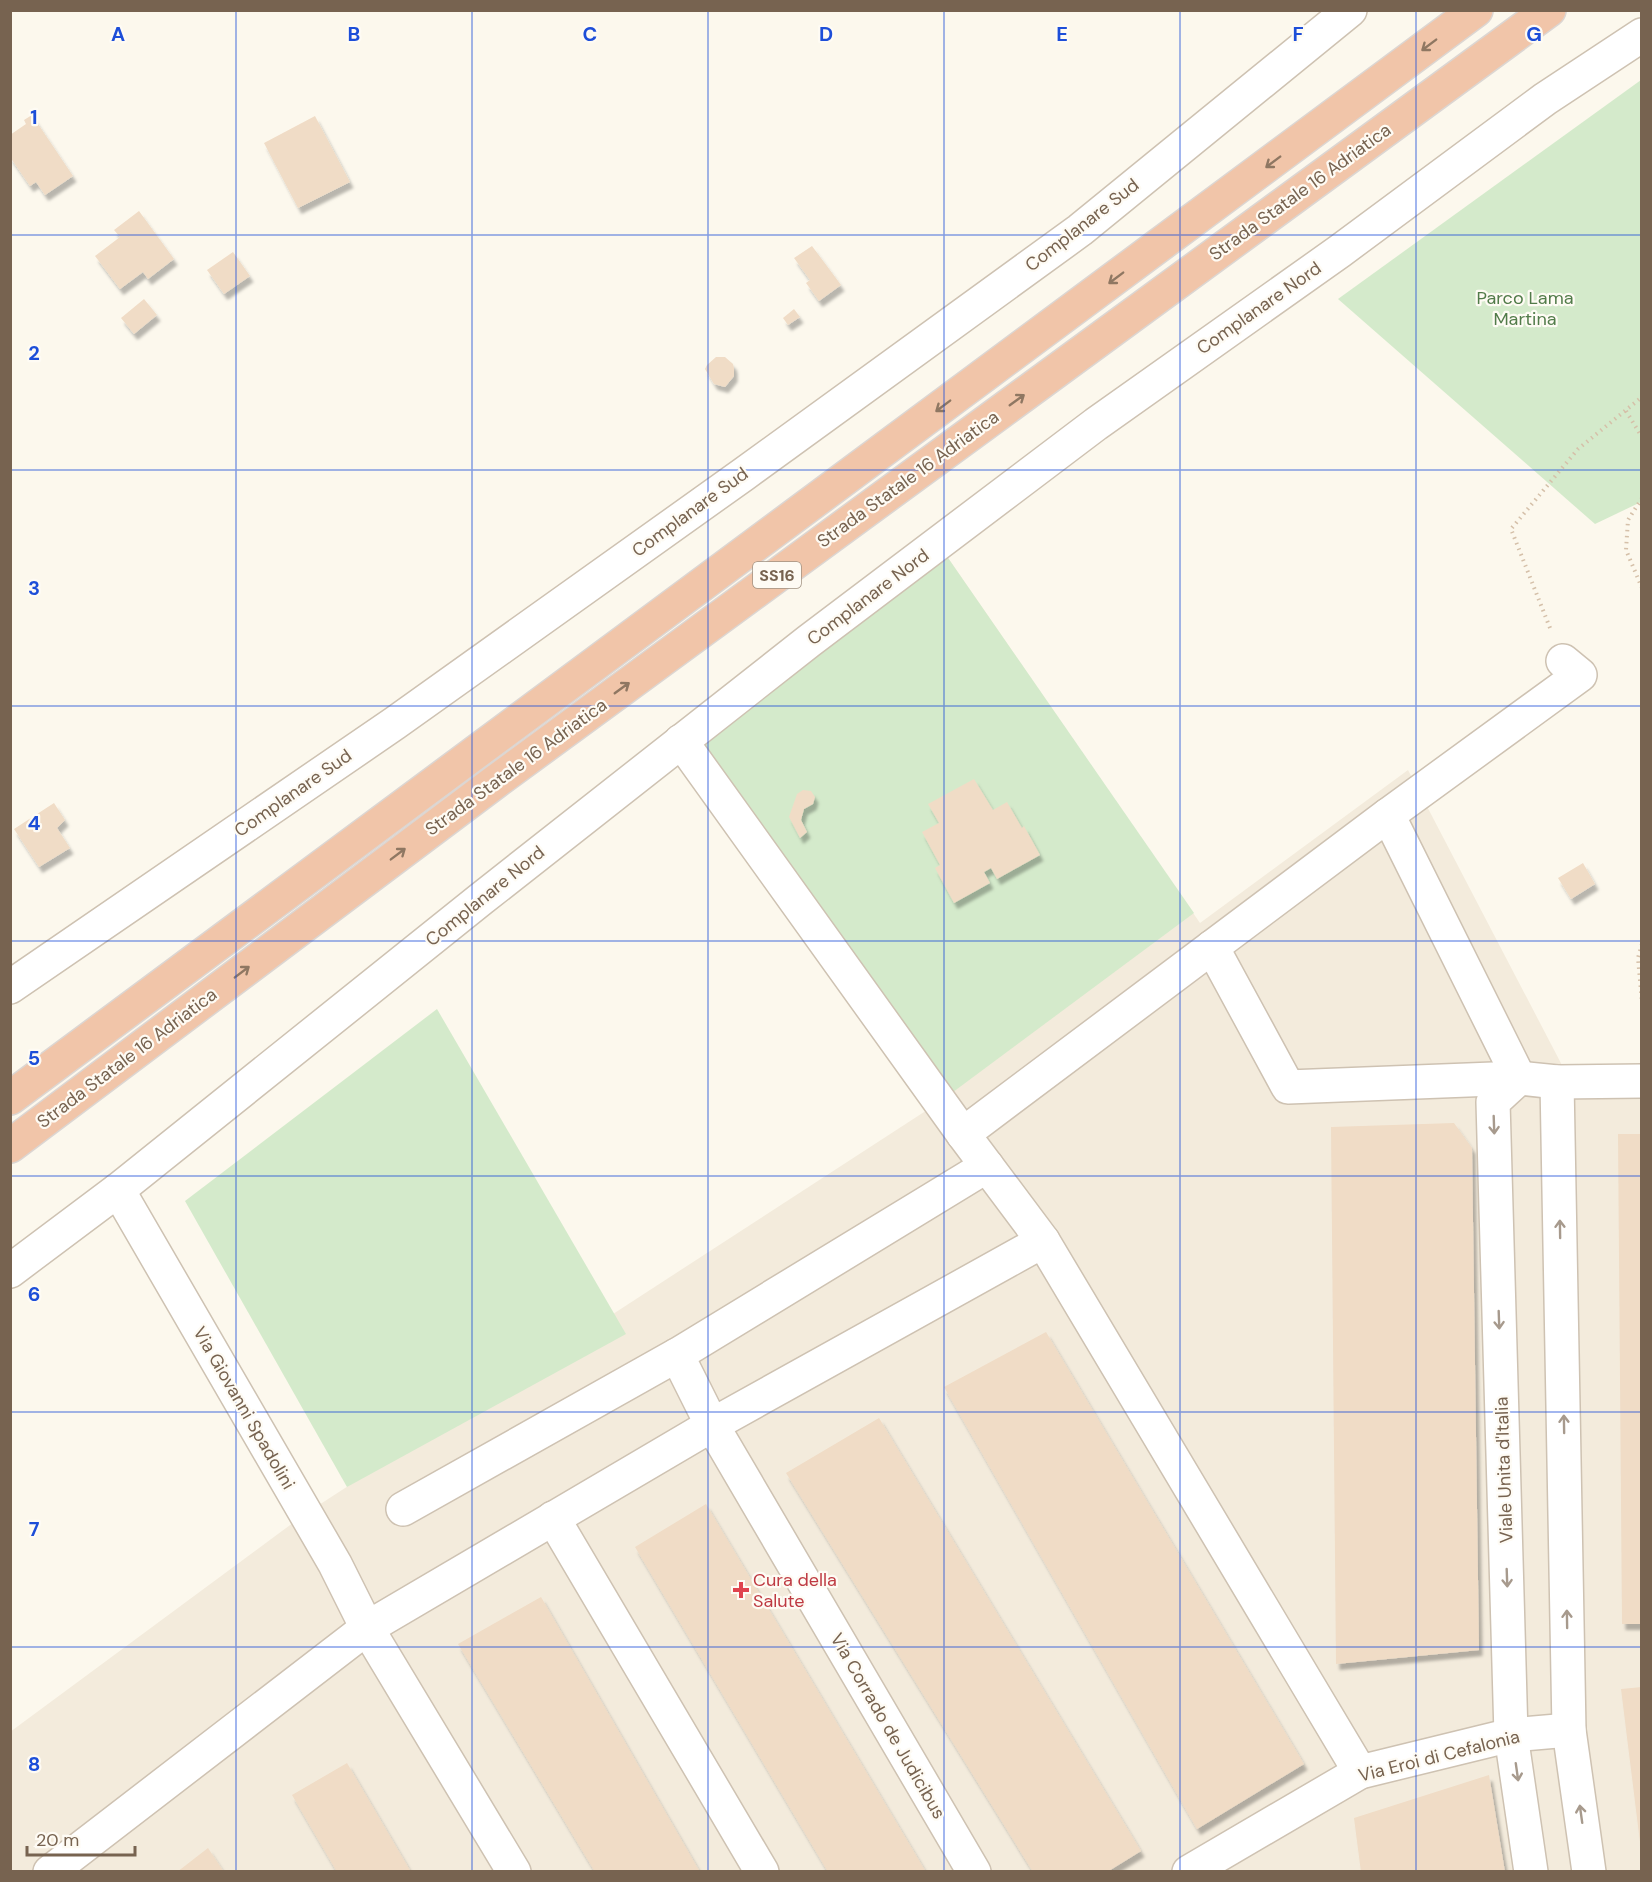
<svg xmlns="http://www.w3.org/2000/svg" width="1652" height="1882" viewBox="0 0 1652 1882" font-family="'DM Sans',sans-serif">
  <defs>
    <filter id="shadow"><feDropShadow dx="3.5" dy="6" stdDeviation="1.5" flood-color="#0004"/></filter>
  </defs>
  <rect width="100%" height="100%" fill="#fcf8ed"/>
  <polygon fill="#f3ebdc" points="946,555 1200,923 1408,770 1576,1092 1641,1091 1641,1871 11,1871 10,1732 305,1514 941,1101"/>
  <g fill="#d4eacb">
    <polygon points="1641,80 1641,502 1595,524 1338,299"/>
    <polygon points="946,555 1194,913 941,1101 684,753"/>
    <polygon points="437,1009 626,1334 347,1487 185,1201"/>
  </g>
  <g fill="#f0dcc6" filter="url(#shadow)">
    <polygon points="32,115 73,176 45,195 36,182 30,186 10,157 10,135 26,124 24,120"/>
    <polygon points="315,116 350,182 298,208 264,143"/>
    <polygon points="139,211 174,259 148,279 143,272 120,289 95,256 120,237 114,230"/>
    <polygon points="812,246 841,285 819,301 806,283 810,280 794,258"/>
    <polygon points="233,252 250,276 224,294 207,270"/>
    <polygon points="144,299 157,315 134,334 121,318"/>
    <polygon points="794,309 800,317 788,325 783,318"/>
    <polygon points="716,357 725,357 733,364 734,368 734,376 725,387 714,384 705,369 707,365"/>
    <polygon points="974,779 993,810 1007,802 1022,828 1024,826 1040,855 997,879 991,868 984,872 990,883 954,903 935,868 940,865 922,832 939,823 928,804"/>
    <polygon points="803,790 811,791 815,797 813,804 804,809 801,820 807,832 800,838 789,817 797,794"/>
    <polygon points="54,803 65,820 57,828 70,848 39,867 14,829"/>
    <polygon points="1583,863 1595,884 1571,899 1558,878"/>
    <polygon points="1454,1123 1472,1148 1479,1650 1336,1664 1331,1127"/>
    <polygon points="1618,1134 1642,1134 1642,1624 1622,1624"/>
    <polygon points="1046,1332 1304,1764 1197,1829 944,1387"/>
    <polygon points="879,1418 1141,1851 1107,1872 1033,1872 786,1473"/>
    <polygon points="706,1504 926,1872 828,1872 635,1547"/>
    <polygon points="541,1597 700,1872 595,1872 458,1644"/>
    <polygon points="1642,1687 1642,1842 1640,1842 1621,1689"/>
    <polygon points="347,1763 411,1872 337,1872 292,1795"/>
    <polygon points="1489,1775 1505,1872 1361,1872 1354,1818"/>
    <polygon points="208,1848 224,1872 177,1872"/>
  </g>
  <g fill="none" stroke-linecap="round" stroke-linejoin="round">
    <defs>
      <g id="minor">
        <polyline points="681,741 963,1134 1043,1241 1360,1772"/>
        <polyline points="1388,815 1580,675 1563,661"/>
        <polyline points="1212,947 1288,1087 1519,1078 1557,1082 1642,1081"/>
        <polyline points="10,987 395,723 744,474 1080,230 1350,10"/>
        <polyline points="1519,1078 1493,1102 1511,1735 1531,1872"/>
        <polyline points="1557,1082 1569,1730 1589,1872"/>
        <polyline points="963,1134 1388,815 1519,1078"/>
        <polyline points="118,1190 335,1564 367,1628 514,1872"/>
        <polyline points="10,1271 118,1190 481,899 809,641 1096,424 1340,251 1545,99 1642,35"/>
        <polyline points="403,1509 677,1355"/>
        <polyline points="553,1518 762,1872"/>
        <polyline points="50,1872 367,1628 712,1425 1043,1241"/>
        <polyline points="974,1872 712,1425 677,1355 987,1166"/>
        <polyline points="1189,1872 1360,1772 1511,1735 1569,1730"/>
      </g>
      <g id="highway">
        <polyline points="10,1098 1476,10"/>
        <polyline points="10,1146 495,782 1549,10"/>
      </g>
    </defs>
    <use href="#minor" stroke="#cec2b2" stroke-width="36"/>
    <use href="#highway" stroke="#dcd6d2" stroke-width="36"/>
    <g stroke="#d5c0a9" stroke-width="4" stroke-dasharray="1.5 4.5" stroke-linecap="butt">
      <polyline points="1626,411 1642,437"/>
      <polyline points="1642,498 1628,520 1626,550 1642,588"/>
      <polyline points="1550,628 1511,529 1578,449 1642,397"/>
      <polyline points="1642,944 1638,958 1642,1002"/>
    </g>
    <use href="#minor" stroke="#fff" stroke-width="33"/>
    <use href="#highway" stroke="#f1c5a9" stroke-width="33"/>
  </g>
  <defs><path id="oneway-shaft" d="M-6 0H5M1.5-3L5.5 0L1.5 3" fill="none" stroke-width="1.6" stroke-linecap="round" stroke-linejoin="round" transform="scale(1.5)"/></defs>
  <g stroke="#8f7762">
    <use href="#oneway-shaft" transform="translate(1429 45) rotate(143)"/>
    <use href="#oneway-shaft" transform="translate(1273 162) rotate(143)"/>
    <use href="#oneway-shaft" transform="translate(1116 278) rotate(143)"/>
    <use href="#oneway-shaft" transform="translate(1017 400) rotate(-36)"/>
    <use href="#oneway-shaft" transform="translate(943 406) rotate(143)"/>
    <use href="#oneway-shaft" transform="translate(622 688) rotate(-36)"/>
    <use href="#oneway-shaft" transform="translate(398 854) rotate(-37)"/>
    <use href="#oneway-shaft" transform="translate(242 972) rotate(-37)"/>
  </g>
  <g stroke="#a79a8d">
    <use href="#oneway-shaft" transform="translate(1494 1125) rotate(88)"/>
    <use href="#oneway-shaft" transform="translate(1560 1229) rotate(-91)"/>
    <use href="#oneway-shaft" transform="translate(1499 1320) rotate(88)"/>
    <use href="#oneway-shaft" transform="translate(1564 1424) rotate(-91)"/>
    <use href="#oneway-shaft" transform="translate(1507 1578) rotate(88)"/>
    <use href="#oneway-shaft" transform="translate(1567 1619) rotate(-91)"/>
    <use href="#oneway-shaft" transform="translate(1517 1772) rotate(82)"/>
    <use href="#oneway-shaft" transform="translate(1581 1814) rotate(-98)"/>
  </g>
  <path fill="none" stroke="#1d4ed8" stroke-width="1.5" stroke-opacity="0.55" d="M236,10V1872M472,10V1872M708,10V1872M944,10V1872M1180,10V1872M1416,10V1872M10,235H1642M10,470H1642M10,706H1642M10,941H1642M10,1176H1642M10,1412H1642M10,1647H1642"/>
  <path fill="#e0444e" stroke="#fefbf4" stroke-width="2" d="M738 1581h6v6h6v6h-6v6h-6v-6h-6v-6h6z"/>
  <g text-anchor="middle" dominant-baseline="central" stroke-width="4.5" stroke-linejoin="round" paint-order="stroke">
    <rect fill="#fefbf4" stroke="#a09181" stroke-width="1.5" x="753" y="562" width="48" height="26" rx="4.5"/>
    <g font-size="16" font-weight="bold" fill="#776350">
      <text x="777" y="575">SS16</text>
    </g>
    <g font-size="18" fill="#776350" stroke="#fefbf4">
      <text transform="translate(1300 192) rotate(-36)">Strada Statale 16 Adriatica</text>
      <text transform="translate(1082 225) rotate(-38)">Complanare Sud</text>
      <text transform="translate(1259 308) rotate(-35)">Complanare Nord</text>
      <text transform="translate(908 479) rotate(-36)">Strada Statale 16 Adriatica</text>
      <text transform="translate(690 512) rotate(-36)">Complanare Sud</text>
      <text transform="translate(868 597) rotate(-37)">Complanare Nord</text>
      <text transform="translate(516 767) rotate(-36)">Strada Statale 16 Adriatica</text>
      <text transform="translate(293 793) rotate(-35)">Complanare Sud</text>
      <text transform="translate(485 896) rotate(-39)">Complanare Nord</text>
      <text transform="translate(127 1058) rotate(-37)">Strada Statale 16 Adriatica</text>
      <text transform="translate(244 1408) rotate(60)">Via Giovanni Spadolini</text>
      <text transform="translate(1504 1470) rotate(-92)">Viale Unita d'Italia</text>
      <text transform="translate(888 1726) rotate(60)">Via Corrado de Judicibus</text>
      <text transform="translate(1439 1756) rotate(-14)">Via Eroi di Cefalonia</text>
    </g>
    <g font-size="18" fill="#517b49" stroke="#fefbf4">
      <text x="1525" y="298">Parco Lama<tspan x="1525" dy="21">Martina</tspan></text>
    </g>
    <g font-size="18" fill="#be3a42" stroke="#fefbf4" text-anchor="start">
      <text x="753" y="1580">Cura della<tspan x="753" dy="21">Salute</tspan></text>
    </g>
  </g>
  <g font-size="20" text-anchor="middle" font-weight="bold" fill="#1d4ed8" stroke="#fefbf4" stroke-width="4.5" stroke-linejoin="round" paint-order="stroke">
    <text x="118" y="41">A</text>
    <text x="354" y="41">B</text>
    <text x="590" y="41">C</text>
    <text x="826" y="41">D</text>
    <text x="1062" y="41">E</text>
    <text x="1298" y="41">F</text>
    <text x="1534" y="41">G</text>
    <text x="34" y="124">1</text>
    <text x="34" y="360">2</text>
    <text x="34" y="595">3</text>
    <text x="34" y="830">4</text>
    <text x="34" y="1065">5</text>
    <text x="34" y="1301">6</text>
    <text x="34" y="1536">7</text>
    <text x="34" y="1771">8</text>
  </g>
  <rect width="1652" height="1882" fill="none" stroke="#776350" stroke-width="24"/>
  <path d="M27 1846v9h108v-9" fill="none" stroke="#776350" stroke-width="3"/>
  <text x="36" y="1846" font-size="18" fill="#776350" stroke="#fefbf4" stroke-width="4.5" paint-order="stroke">20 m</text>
</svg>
